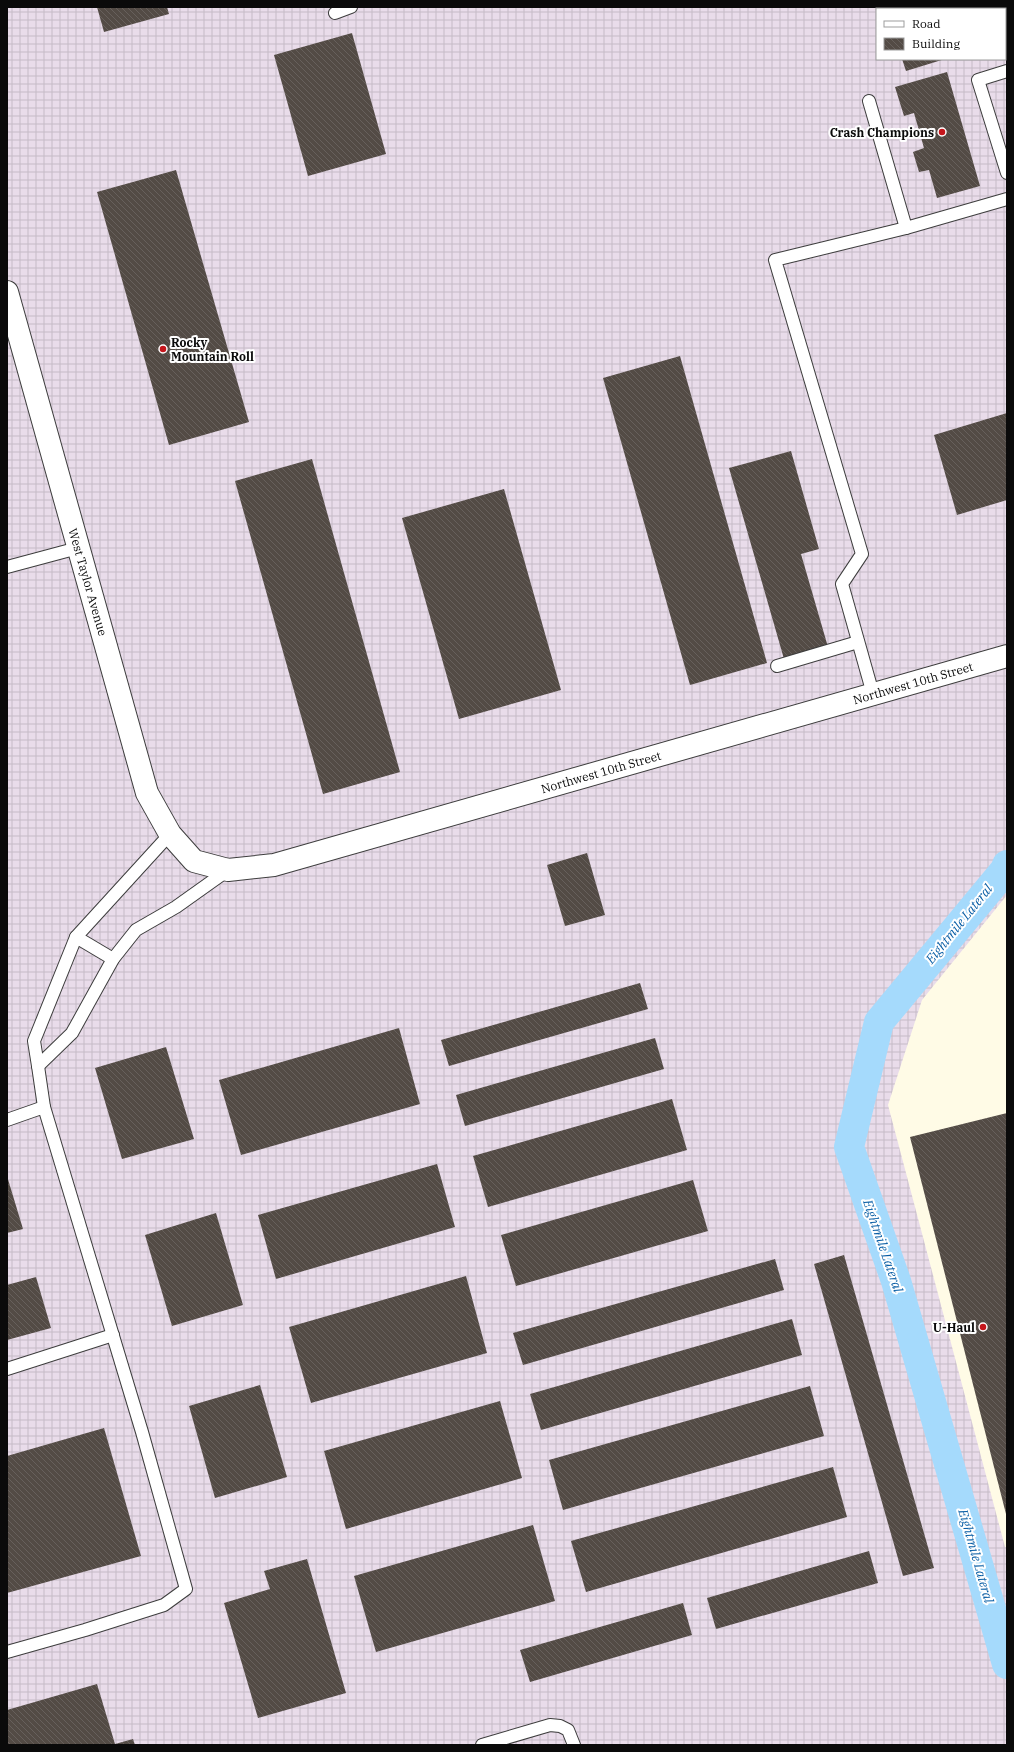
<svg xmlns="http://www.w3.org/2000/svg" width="1014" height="1752" viewBox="0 0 1014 1752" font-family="'IBM Plex Serif',serif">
  <defs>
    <pattern id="industrial-grid" width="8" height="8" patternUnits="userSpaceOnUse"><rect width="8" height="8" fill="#e9dcea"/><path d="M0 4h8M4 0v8" fill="none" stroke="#c6bbc7"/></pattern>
    <pattern id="building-back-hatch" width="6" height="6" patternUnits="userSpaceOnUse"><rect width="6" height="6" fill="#534b45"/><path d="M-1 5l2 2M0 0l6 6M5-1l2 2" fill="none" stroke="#67605c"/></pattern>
  </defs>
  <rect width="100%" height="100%" fill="#fffbe6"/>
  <polygon fill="url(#industrial-grid)" points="7,7 991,7 991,9 877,9 877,59 1005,59 1005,55 1007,62 1007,895 922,1000 888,1105 1005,1547 1007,1547 1007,1745 7,1745"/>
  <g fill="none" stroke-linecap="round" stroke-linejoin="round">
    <polyline stroke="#a5dafc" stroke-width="30" points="1007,865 1005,870 879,1022 849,1147 896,1281 1007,1664"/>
  </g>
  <g fill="url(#building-back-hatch)">
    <polygon points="97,7 167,7 169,14 104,32"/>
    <polygon points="352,33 386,154 308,176 274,55"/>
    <polygon points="902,59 945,59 906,71"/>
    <polygon points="947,72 980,186 937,198 929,170 919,172 913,152 924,148 914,113 904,116 895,87"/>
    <polygon points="176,170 249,422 169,445 97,192"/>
    <polygon points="680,356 767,663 690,685 603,378"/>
    <polygon points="1007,413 1007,500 957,515 934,435"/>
    <polygon points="791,451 819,549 801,554 828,647 784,659 729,468"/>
    <polygon points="312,459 400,772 323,794 235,481"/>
    <polygon points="504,489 561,690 459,719 402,518"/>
    <polygon points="587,853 605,915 565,926 547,865"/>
    <polygon points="640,983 648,1009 449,1066 441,1040"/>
    <polygon points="399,1028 420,1104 241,1155 219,1080"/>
    <polygon points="655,1038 664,1069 465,1126 456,1095"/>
    <polygon points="166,1047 194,1139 122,1159 95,1068"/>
    <polygon points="672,1099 687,1150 488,1207 473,1156"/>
    <polygon points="1007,1113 1007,1514 1006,1514 910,1137"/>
    <polygon points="437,1164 455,1227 276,1279 258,1215"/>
    <polygon points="7,1176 23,1229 7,1233"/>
    <polygon points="693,1180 708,1231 516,1286 501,1235"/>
    <polygon points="216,1213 243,1305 172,1326 145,1235"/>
    <polygon points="844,1255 934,1568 903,1576 814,1264"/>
    <polygon points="775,1259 784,1290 523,1365 513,1333"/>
    <polygon points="466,1276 487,1353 311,1403 289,1327"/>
    <polygon points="36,1277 51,1328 7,1340 7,1285"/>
    <polygon points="792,1319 802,1355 541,1430 530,1394"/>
    <polygon points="260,1385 287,1477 215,1498 189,1406"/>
    <polygon points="810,1386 824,1436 563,1510 549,1460"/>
    <polygon points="500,1401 522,1478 346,1529 324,1451"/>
    <polygon points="104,1428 141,1556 7,1593 7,1456"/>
    <polygon points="833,1467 847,1517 586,1592 571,1541"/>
    <polygon points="533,1525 555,1601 376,1652 354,1576"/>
    <polygon points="869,1551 878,1583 716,1629 707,1598"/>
    <polygon points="307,1559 346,1693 258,1718 224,1603 270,1589 264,1571"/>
    <polygon points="683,1603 692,1635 530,1682 520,1650"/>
    <polygon points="97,1684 115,1744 133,1739 135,1745 7,1745 7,1710"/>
  </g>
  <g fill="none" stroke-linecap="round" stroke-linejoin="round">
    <defs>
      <g id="service">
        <polyline points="956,7 958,9"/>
        <polyline points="335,13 351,7"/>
        <polyline points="1005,16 1007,16"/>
        <polyline points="1007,71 978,80 1007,173"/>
        <polyline points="869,101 906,228 1007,199"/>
        <polyline points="7,567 78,548"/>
        <polyline points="777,666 858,642"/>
        <polyline points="873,694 842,584 862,554 775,260 906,228"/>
        <polyline points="170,834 76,937 34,1041 38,1066 72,1033 113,959 136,930 176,907 228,870"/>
        <polyline points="76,937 113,959"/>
        <polyline points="7,1120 44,1107"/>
        <polyline points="7,1369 113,1335"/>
        <polyline points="7,1652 85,1630 164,1605 186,1589 142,1432 44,1107 38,1066"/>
        <polyline points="482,1745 550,1725 560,1726 568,1730 574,1745"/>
      </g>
      <polyline id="minor" points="7,292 147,793 170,834 194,861 228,870 274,865 1007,656"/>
    </defs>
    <use href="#service" stroke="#3d3d3d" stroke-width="14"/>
    <use href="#minor" stroke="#3d3d3d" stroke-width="24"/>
    <use href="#service" stroke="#fff" stroke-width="12"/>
    <use href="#minor" stroke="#fff" stroke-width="22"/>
  </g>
  <g fill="#c5161c" stroke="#fff" stroke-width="1.5">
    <circle cx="942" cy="132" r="4"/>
    <circle cx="163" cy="349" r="4"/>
    <circle cx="983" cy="1327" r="4"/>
  </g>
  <g text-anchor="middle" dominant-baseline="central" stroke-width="4" stroke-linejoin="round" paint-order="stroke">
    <g font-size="12" font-weight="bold" fill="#0a0a0a" stroke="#fff" text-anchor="end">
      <text x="934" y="132">Crash Champions</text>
      <text x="171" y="342" text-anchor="start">Rocky<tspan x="171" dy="14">Mountain Roll</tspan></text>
      <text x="975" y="1327">U-Haul</text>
    </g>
    <g font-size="12" fill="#0a0a0a" stroke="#fff">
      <text transform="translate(88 582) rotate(74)">West Taylor Avenue</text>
      <text transform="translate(913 683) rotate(-16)">Northwest 10th Street</text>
      <text transform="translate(601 772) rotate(-16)">Northwest 10th Street</text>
    </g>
    <g font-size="13" font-style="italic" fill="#095ea5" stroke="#fff">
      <text transform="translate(959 924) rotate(-51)">Eightmile Lateral</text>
      <text transform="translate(883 1246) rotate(71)">Eightmile Lateral</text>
      <text transform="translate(976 1556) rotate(74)">Eightmile Lateral</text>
    </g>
  </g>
  <rect width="1014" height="1752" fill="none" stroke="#0a0a0a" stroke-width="16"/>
  <rect x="876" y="8" width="130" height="52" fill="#ffffff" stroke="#9d9d9d"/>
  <rect x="884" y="21" width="20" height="6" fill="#ffffff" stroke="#9d9d9d"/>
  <text x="912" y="28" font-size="12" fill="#0a0a0a">Road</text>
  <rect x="884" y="38" width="20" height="12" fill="url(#building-back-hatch)" stroke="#9d9d9d"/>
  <text x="912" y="48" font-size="12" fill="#0a0a0a">Building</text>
</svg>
